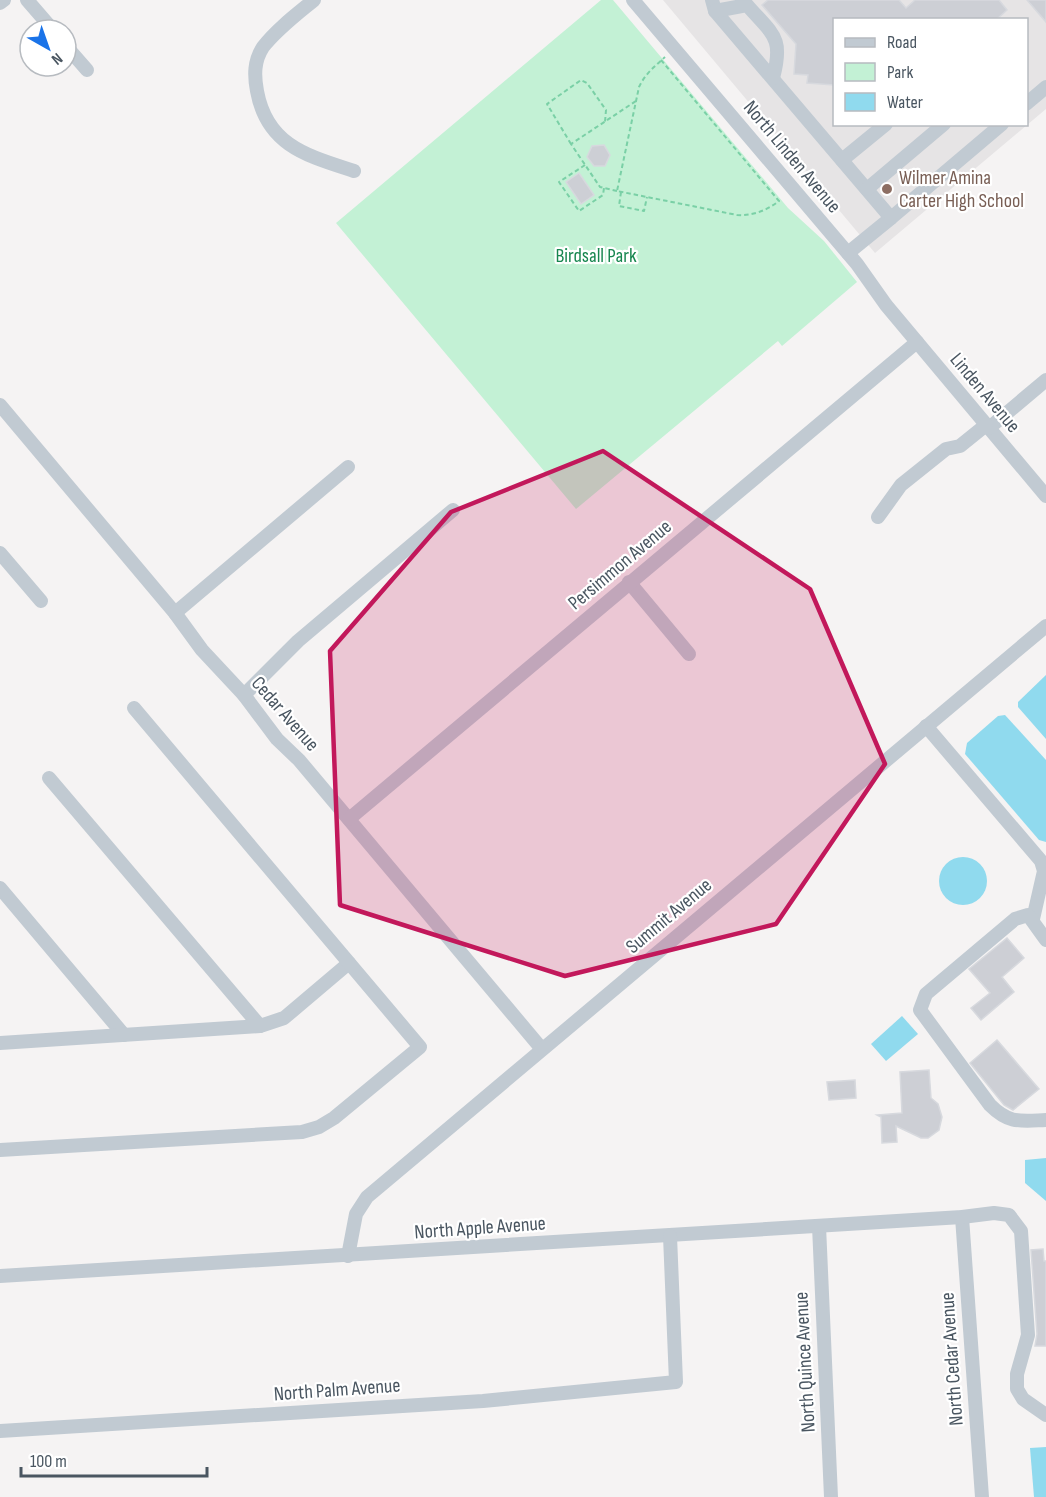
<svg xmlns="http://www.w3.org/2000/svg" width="1046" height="1497" viewBox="0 0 1046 1497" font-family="'Sofia Sans Condensed',sans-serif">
  <rect width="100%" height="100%" fill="#f5f3f3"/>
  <path fill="#e6e4e5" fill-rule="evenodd" d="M663,0H1046V109L875,253ZM834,20H1026V124H834Z"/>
  <polygon fill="#c3f1d5" points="601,0 613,0 788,208 824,241 857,282 782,346 778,341 576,509 336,223"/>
  <g fill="#90daee">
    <polygon points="1046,675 1046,739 1018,707 1018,702"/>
    <polygon points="1005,715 1046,760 1046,842 1039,840 965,754 967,743 998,716"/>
    <circle cx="963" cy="881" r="24"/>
    <polygon points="902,1016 918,1034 886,1061 871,1044"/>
    <polygon points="1046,1158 1046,1201 1025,1183 1025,1160"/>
    <polygon points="1046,1447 1046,1497 1034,1497 1030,1448"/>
  </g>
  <g fill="#cdcfd5" stroke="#d7d9de" stroke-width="1.5">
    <polygon points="768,0 899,0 906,8 915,0 999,0 1007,10 996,20 834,20 834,85 807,83 808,75 794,74 796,44 762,5"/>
    <polygon points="1027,0 1046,0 1046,22"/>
    <polygon points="604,145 610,155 605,166 594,166 587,157 592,146"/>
    <polygon points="579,173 594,195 581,204 566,182"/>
    <polygon points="1007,938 1024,958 1002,977 1014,992 981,1020 971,1008 990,993 969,969"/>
    <polygon points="997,1040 1039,1089 1013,1110 1004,1105 970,1063"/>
    <polygon points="929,1070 931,1098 938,1104 942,1117 939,1130 928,1138 921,1138 896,1126 897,1142 882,1143 881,1117 877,1115 902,1113 900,1072"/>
    <polygon points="855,1080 856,1098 829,1100 827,1082"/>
    <polygon points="1043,1249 1044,1261 1046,1261 1046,1346 1035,1346 1037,1334 1031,1250"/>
  </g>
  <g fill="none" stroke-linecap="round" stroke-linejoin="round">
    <g stroke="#7ad0a6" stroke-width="2" stroke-dasharray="4.5 3" stroke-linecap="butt">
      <path d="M661,60L779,201C766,211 752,216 737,215L617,191L639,87C645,74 655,66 665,57"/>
      <polyline points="571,144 547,104 581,80 587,83 606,110 605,122"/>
      <polyline points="585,165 559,182 579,211 603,195 604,188"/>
      <polyline points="617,191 600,187 571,144 636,101"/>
      <polyline points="621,192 619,206 644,211 647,197"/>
    </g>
    <g stroke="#c1cad2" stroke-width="14">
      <polyline points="27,0 53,30"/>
      <path d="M314,0C297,14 277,29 263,47C254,61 254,75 257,91C267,146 308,156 354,171"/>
      <polyline points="633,0 857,264 886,305 1046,496"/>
      <polyline points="712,0 715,11 891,218 848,253"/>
      <polyline points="0,3 4,0"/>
      <path d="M715,11L747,5C773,35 784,37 773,78"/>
      <polyline points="66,46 87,70"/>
      <polyline points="1026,104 1046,87"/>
      <polyline points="842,160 886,124"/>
      <polyline points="867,189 944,124"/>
      <polyline points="891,218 1002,124"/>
      <polyline points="0,405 175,613 202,650 244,695 277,739 299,760 541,1048"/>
      <polyline points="989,428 1046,380"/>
      <polyline points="878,517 901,485 946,449 960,446 986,425"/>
      <polyline points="0,553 41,601"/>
      <polyline points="629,582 689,654"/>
      <polyline points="175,613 348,467"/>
      <polyline points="244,695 298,641 453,510"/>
      <polyline points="926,726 1041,861 1044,871 1033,919"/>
      <polyline points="49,778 260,1026"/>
      <polyline points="349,819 917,342"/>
      <polyline points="0,888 124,1035"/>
      <path d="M1046,940L1028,915L1015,919L926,994L920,1010L990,1105C1009,1124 1020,1121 1046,1120"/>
      <polyline points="0,1043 260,1026 284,1018 349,963"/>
      <polyline points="0,1150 302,1132 319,1127 334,1118 420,1047 134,708"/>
      <polyline points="962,1217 982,1497"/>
      <polyline points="819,1226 831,1497"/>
      <polyline points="348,1256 356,1214 367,1197 1046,626"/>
      <polyline points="0,1276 962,1217 994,1213 1009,1215 1021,1231 1028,1335 1017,1374 1017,1389 1023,1399 1046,1415"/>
      <polyline points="0,1431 483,1401 676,1382 670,1236"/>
    </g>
  </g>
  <path fill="#c2185b" fill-opacity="0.2" stroke="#c2185b" stroke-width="4.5" stroke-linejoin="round" d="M603,451L810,589L885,764L776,924L565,976L340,905L330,651L451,512Z"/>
  <circle fill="#8d6e63" stroke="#fff" stroke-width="2" cx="887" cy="189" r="6"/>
  <g text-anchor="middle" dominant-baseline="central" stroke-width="4.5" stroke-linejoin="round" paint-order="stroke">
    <g font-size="20" fill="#4a5661" stroke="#fff">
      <text transform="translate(792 157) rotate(50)">North Linden Avenue</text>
      <text transform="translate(985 393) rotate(50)">Linden Avenue</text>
      <text transform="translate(620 565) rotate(-40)">Persimmon Avenue</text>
      <text transform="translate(285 714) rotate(49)">Cedar Avenue</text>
      <text transform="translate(669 916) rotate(-40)">Summit Avenue</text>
      <text transform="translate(480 1228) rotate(-4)">North Apple Avenue</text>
      <text transform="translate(952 1359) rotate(-94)">North Cedar Avenue</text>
      <text transform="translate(805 1362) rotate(-93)">North Quince Avenue</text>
      <text transform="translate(337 1390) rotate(-4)">North Palm Avenue</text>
    </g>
    <g font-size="20" fill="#785e54" stroke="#fff" text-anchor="start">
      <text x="899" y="178">Wilmer Amina<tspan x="899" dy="23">Carter High School</tspan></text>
    </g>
    <g font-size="20" fill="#17864f" stroke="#fff">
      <text x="596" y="256">Birdsall Park</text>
    </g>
  </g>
  <rect x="833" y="18" width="195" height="108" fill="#ffffff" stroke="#b7bbc0" stroke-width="1.5"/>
  <rect x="845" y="38" width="30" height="9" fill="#c1cad2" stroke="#b7bbc0" stroke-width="1.5"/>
  <text x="887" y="48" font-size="18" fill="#4a5661">Road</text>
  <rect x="845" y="63" width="30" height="18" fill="#c3f1d5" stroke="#b7bbc0" stroke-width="1.5"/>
  <text x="887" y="78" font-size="18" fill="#4a5661">Park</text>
  <rect x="845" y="93" width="30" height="18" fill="#90daee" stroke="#b7bbc0" stroke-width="1.5"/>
  <text x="887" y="108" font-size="18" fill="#4a5661">Water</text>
  <g transform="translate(48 48) rotate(140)"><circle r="28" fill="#ffffff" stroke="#b7bbc0" stroke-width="1.5"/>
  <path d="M0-4.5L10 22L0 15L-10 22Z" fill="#1a73e8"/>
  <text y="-9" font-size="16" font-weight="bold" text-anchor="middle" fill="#4a5661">N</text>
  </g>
  <path d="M21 1467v9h186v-9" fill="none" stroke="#4a5661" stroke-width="3"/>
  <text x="30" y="1467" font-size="18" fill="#4a5661" stroke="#ffffff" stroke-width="4.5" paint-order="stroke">100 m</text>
</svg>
